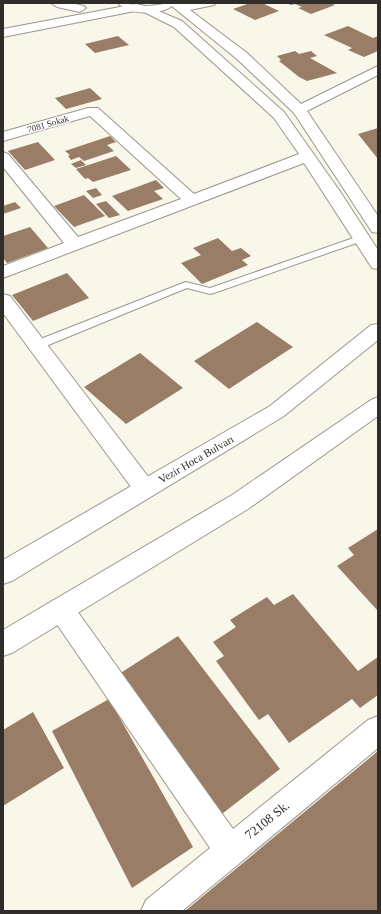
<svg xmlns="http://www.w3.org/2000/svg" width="381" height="914" viewBox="0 0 381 914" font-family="'Times New Roman',serif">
  <rect width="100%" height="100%" fill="#f9f6ea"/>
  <g fill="#997d67">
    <polygon points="250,3 262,3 279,11 255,20 233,9"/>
    <polygon points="286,3 330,3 335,5 311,14 298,8 302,7 295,4 291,5"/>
    <polygon points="348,26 373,38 378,36 378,51 364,57 348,50 352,48 324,35"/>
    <polygon points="118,36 129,45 95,53 85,44"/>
    <polygon points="295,51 299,54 311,51 317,56 310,58 337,73 307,81 299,77 279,61 281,60 277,56"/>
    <polygon points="90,88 102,99 66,109 55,98"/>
    <polygon points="378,128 378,159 358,134"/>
    <polygon points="110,136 116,142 107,145 114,151 84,161 79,157 71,160 68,156 70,155 65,151"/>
    <polygon points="38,142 55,160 25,170 8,151"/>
    <polygon points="116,156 131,170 93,182 88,178 85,179 76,169"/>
    <polygon points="81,160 86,165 76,168 71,164"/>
    <polygon points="156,180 164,188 154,191 163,199 128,211 112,196"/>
    <polygon points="96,188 102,195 93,198 86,191"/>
    <polygon points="84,195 105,216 74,227 54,206"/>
    <polygon points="106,201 120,215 109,218 96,204"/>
    <polygon points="15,202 21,208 3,214 3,206"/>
    <polygon points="30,227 48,248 7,263 3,258 3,236"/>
    <polygon points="218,238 232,251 241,248 251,256 242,260 248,265 202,284 181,263 201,255 193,248"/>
    <polygon points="67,273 89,298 33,321 12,295"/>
    <polygon points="257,322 293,347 229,389 194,361"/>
    <polygon points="140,353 183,388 126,424 84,387"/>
    <polygon points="378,529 378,611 337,566 354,555 348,548"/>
    <polygon points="293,594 358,671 378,657 378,695 360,708 352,699 289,743 268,714 259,720 216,661 224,656 213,642 236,627 230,620 267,597 274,605"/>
    <polygon points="178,636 280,769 218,817 119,674"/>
    <polygon points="109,699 193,847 132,888 52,731"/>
    <polygon points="33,712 64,768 3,806 3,730"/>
    <polygon points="378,751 378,911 185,911"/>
  </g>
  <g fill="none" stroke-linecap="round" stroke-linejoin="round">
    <defs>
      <polygon id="service" points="362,235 365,236 365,240 214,293 210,294 187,288 41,348 33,348 32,345 33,342 183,283 186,282 210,288"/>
      <g id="minor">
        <polygon points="51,3 71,3 84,6 86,8 80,12 57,7"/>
        <polygon points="168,3 216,3 214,5 190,10 247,53 301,104 378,66 378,75 307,111 378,216 378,233 372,232 294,113 237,59"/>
        <polygon points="136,4 149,7 182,21 284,112 341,193 378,250 378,269 372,268 304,163 3,278 3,266 64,243 3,167 3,152 8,154 78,237 181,199 90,116 3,141 3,132 88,108 98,108 194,194 299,154 274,118 174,27 140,10 3,37 3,29"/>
        <polygon points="3,294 10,296 153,483 156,489 153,495 145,498 137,495 3,313"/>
        <polygon points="61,598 70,601 233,829 368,720 378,716 378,748 182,911 141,911 146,900 210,848 52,617 48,609 52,601"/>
      </g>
      <path id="tertiary" d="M118,3C128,3 137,6 146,6C156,6 165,3 175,3C165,16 128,16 118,3Z"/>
      <g id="secondary">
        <polygon points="378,324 378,340 284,416 12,581 3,584 3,560 270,406 371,325"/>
        <polygon points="378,397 378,416 248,509 12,653 3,656 3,630 232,495 371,400"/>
      </g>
    </defs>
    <use href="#service" stroke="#9b978d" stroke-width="2"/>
    <use href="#minor" stroke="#9b978d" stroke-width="2"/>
    <use href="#tertiary" stroke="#9b978d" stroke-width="2"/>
    <use href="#secondary" stroke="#9b978d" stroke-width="2"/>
    <use href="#service" fill="#fff" fill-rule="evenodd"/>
    <use href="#minor" fill="#fff" fill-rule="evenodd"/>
    <use href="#tertiary" fill="#fff" fill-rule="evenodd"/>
    <use href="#secondary" fill="#fff" fill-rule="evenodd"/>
  </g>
  <g text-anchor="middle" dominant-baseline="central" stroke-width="3" stroke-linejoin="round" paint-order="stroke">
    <g font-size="9" fill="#2f2d29" stroke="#fff">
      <text transform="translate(48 124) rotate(-16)">7081 Sokak</text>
    </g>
    <g font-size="11" fill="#2f2d29" stroke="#fff">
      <text transform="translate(196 459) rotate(-30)">Vezir Hoca Bulvarı</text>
    </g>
    <g font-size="13" fill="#2f2d29" stroke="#fff">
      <text transform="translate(267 820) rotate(-39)">72108 Sk.</text>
    </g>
  </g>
  <rect width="381" height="914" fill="none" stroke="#2f2d29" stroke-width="8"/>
</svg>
